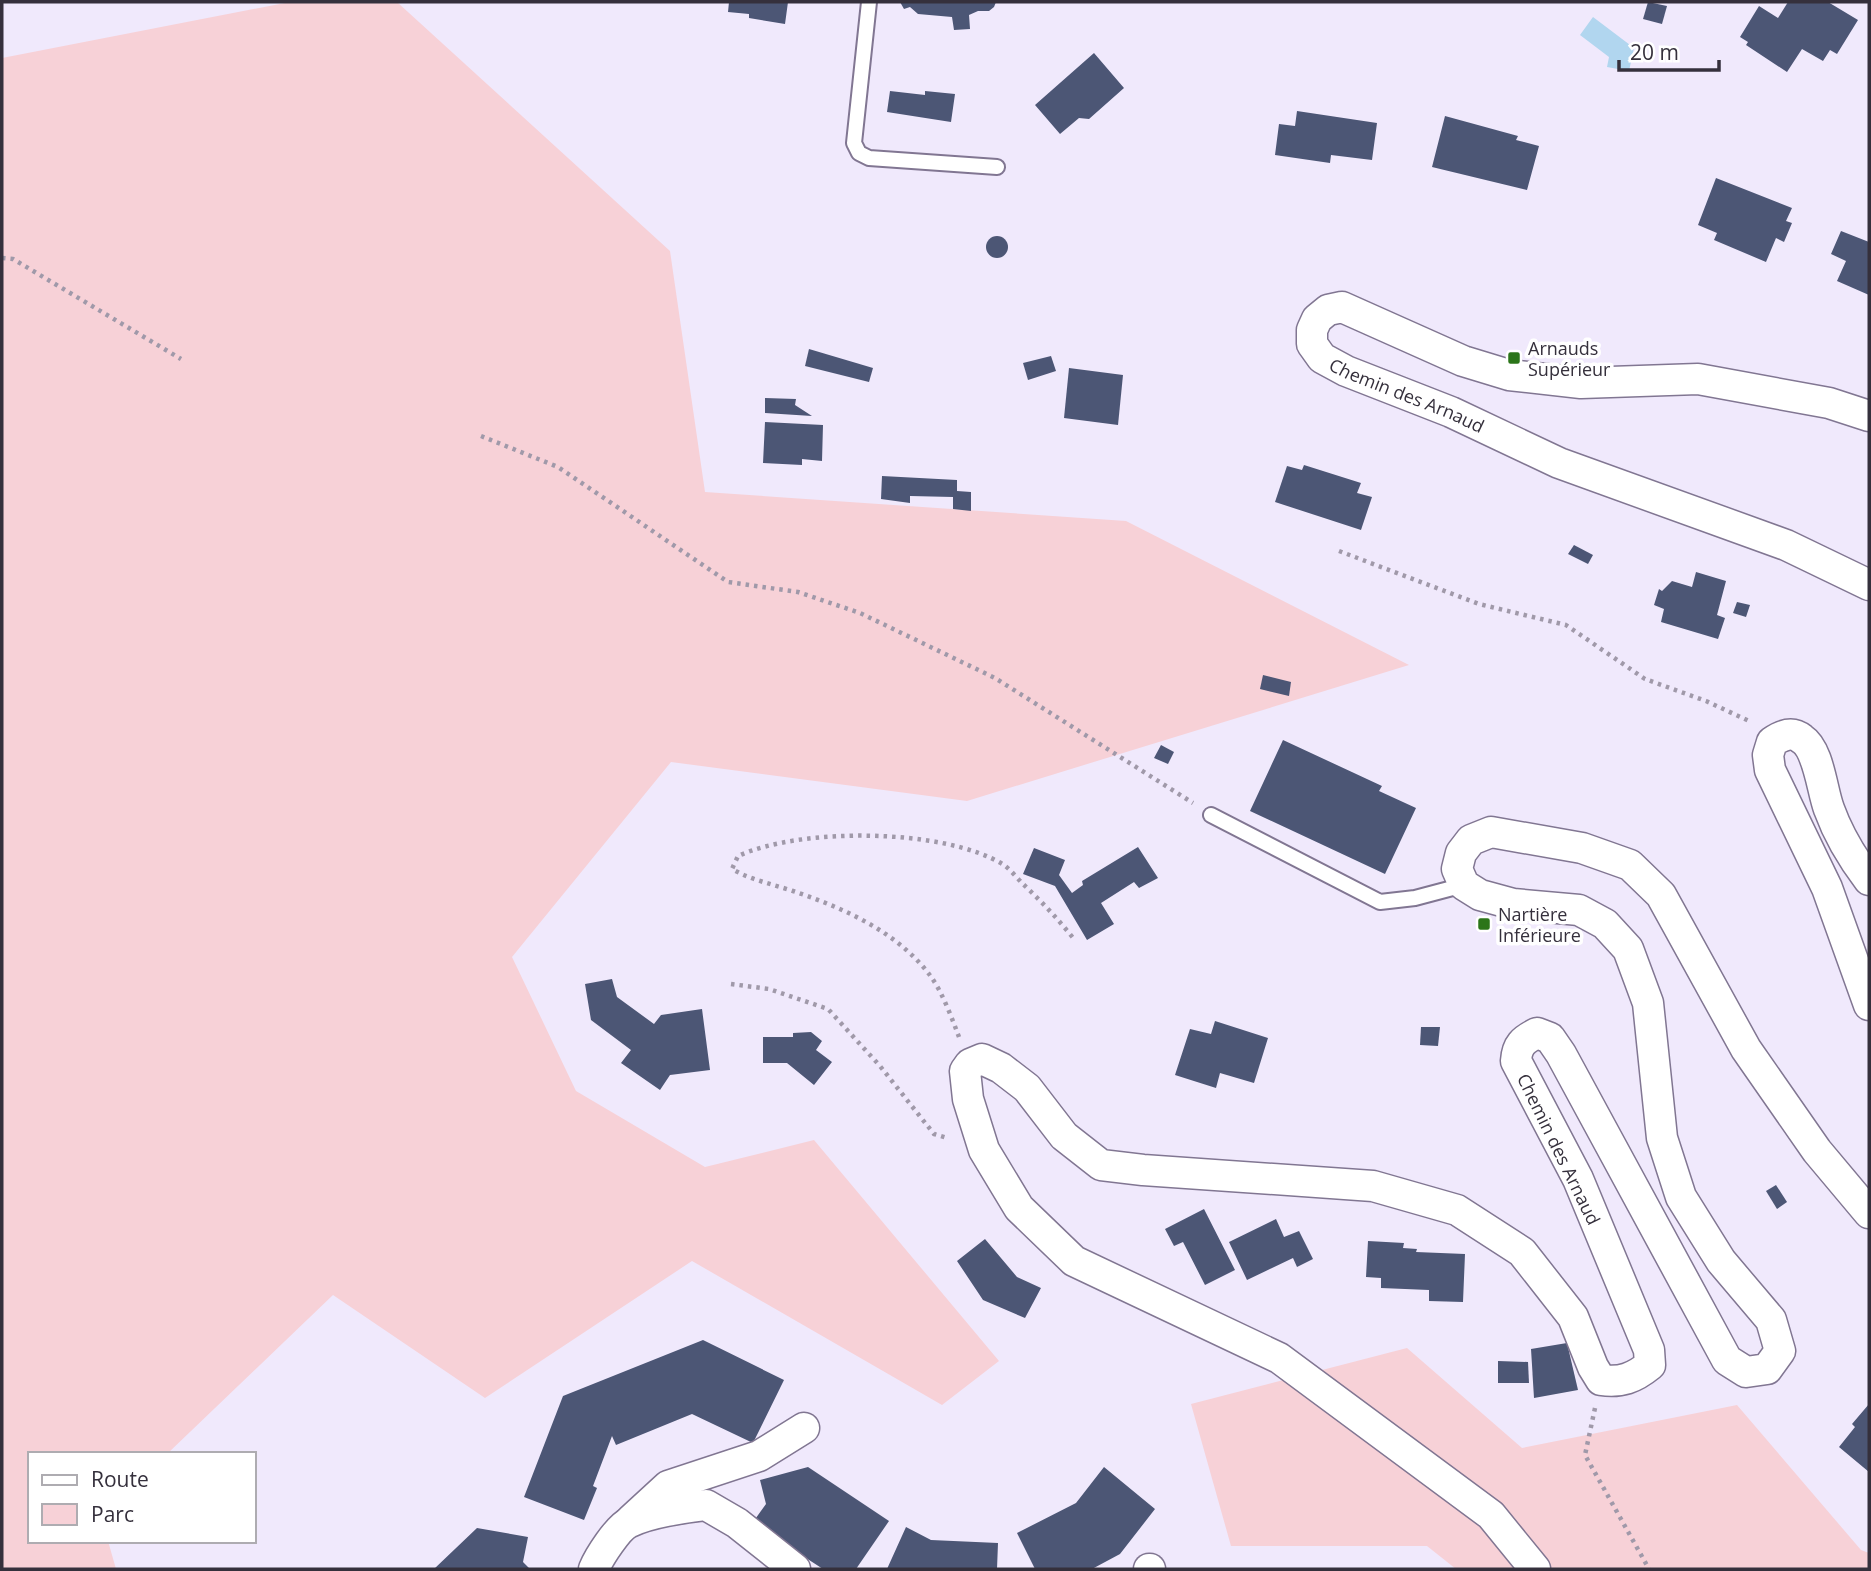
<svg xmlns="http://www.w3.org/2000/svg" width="1871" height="1571" viewBox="0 0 1871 1571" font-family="'Open Sans',sans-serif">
  <rect width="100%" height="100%" fill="#f0e9fc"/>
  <g fill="#f7d1d7">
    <polygon points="290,2 397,2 670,251 705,492 1126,521 1409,665 967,801 671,762 512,957 576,1091 705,1167 814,1140 999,1361 942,1405 692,1261 485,1398 333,1295 167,1454 30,1454 30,1541 108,1541 116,1569 2,1569 2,58"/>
    <polygon points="1407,1348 1522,1448 1737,1405 1861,1550 1869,1553 1869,1569 1456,1569 1427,1546 1231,1546 1191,1404"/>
  </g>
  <polygon fill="#b1d6ef" points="1593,17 1634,48 1629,71 1607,67 1609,57 1580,35"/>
  <g fill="#4c5675">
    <polygon points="729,2 788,2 785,24 749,18 749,14 728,12"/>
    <polygon points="900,2 996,2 994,7 989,11 978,11 969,15 970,29 954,30 952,17 918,14 910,7 904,9"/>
    <polygon points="1648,2 1667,6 1662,24 1643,19"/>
    <polygon points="1788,2 1828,2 1858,20 1837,54 1830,50 1823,61 1802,49 1787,72 1746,45 1748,42 1740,37 1759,6 1778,18"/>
    <polygon points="1094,53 1124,88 1089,119 1079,118 1060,134 1035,105"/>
    <polygon points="890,91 925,95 925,91 955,94 951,122 887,112"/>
    <polygon points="1297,111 1377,123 1372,160 1331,155 1330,163 1275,155 1279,124 1295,126"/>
    <polygon points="1445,116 1518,136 1516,140 1539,146 1527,190 1432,167"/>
    <polygon points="1716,178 1792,208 1786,221 1792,223 1784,242 1776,238 1766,262 1714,240 1717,233 1698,225"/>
    <polygon points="1841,231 1869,242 1869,295 1837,281 1846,261 1831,254"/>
    <circle cx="997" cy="247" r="11"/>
    <polygon points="809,349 873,368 869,382 805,366"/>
    <polygon points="1051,356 1056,371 1028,380 1023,363"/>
    <polygon points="1069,368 1123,375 1118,425 1064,418"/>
    <polygon points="765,398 796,399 795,405 812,416 765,413"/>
    <polygon points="765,422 823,425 822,461 802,459 802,465 763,463"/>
    <polygon points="1304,465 1361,483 1357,493 1372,497 1361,530 1275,502 1287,466 1302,470"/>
    <polygon points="882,476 957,480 957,491 971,492 971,511 953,509 953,497 910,496 910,503 881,499"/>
    <polygon points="1574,545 1593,555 1588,564 1568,554"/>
    <polygon points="1696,572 1726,581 1717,615 1725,618 1718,639 1661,622 1664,609 1654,605 1659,589 1662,591 1672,581 1692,587"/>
    <polygon points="1737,602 1750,605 1746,617 1733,613"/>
    <polygon points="1263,675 1291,682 1289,696 1260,689"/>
    <polygon points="1283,740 1382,786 1379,791 1416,808 1385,874 1250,811"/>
    <polygon points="1161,745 1174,752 1168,764 1154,758"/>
    <polygon points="1138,847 1158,878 1139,888 1134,882 1101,903 1114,924 1087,940 1055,886 1023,874 1034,848 1065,860 1059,875 1072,893 1083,885 1082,881"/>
    <polygon points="612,979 617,997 654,1024 661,1015 702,1009 710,1070 670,1075 660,1090 621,1063 631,1050 591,1020 585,984"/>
    <polygon points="1215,1021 1268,1038 1254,1083 1220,1073 1216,1088 1175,1075 1190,1029 1211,1034"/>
    <polygon points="1421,1027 1440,1027 1438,1046 1420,1045"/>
    <polygon points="811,1032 822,1041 816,1050 832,1062 814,1085 787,1063 763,1063 763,1037 793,1037 793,1033"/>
    <polygon points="1776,1185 1787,1202 1777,1209 1766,1191"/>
    <polygon points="1204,1209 1235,1270 1205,1285 1183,1242 1174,1246 1165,1229"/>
    <polygon points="1276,1219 1284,1237 1299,1231 1313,1259 1297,1267 1293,1258 1247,1280 1229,1242"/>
    <polygon points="985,1239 1017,1277 1041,1288 1025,1318 983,1300 957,1261"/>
    <polygon points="1368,1241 1404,1243 1403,1248 1417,1249 1416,1252 1465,1254 1463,1302 1429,1301 1429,1290 1381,1288 1381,1278 1366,1277"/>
    <polygon points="703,1340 784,1380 753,1443 692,1414 616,1445 612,1436 593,1486 597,1488 584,1520 524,1497 563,1396"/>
    <polygon points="1567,1343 1578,1390 1534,1398 1531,1349"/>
    <polygon points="1498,1361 1528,1362 1529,1383 1498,1383"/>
    <polygon points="1869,1404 1869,1472 1839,1447 1855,1427 1852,1424"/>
    <polygon points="808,1467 889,1521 856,1569 823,1569 806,1558 802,1566 748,1529 766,1504 760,1480"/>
    <polygon points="1104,1467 1155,1509 1120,1554 1092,1569 1035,1569 1017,1533 1076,1503"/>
    <polygon points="906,1527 931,1540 998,1543 997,1569 887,1569"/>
    <polygon points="477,1528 528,1537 523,1562 530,1569 434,1569"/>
  </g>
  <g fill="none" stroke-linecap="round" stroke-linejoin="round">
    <defs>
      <g id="service">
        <polyline points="869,2 854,143 859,153 869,158 997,167"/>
        <polyline points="1211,815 1380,902 1415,898 1464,885"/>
      </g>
      <g id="minor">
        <path id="s1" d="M1869,416L1829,403L1698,379L1581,383L1509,375L1463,361L1342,307L1328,310L1317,319L1312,330V344L1322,358L1346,371L1451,412L1559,463L1786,545L1869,585"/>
        <path d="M1869,880C1853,859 1838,834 1829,809C1822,791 1819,750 1802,739C1792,731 1782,735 1772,742L1768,755L1770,770L1827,888L1869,1005"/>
        <polyline points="631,1520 668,1486 759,1456 804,1428"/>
        <path d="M594,1569C599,1557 618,1527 630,1522C651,1512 683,1508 706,1505L737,1523L795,1569"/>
        <polyline points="1149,1569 1150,1569"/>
        <path d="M1535,1569L1491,1515L1279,1358L1074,1261L1019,1208L984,1150L968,1099L965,1071L970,1064L982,1059L1001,1068L1027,1088L1064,1136L1101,1165L1143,1170L1373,1186L1457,1210L1522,1252L1573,1317L1593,1367L1601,1380C1621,1383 1634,1378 1650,1365L1649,1350L1578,1179L1516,1061C1517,1045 1523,1040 1537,1033L1550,1038L1561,1054L1727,1360L1746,1372L1767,1369L1780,1351L1771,1320L1721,1261L1681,1197L1662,1138L1648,1003L1628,949L1605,924L1579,910L1513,904L1480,895L1464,885L1457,869L1461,853L1471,840L1491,832L1582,848L1630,865L1661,895L1746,1049L1817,1151L1869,1213"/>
      </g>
    </defs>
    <use href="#service" stroke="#817692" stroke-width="18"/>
    <use href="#minor" stroke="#817692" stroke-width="33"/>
    <g stroke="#a099a9" stroke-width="4.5" stroke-dasharray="3.5 5" stroke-linecap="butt">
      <polyline points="2,258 13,259 181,359"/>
      <polyline points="481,436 558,467 728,582 798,592 860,613 995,678 1193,803"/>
      <polyline points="1339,551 1479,604 1566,625 1645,679 1706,701 1749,721"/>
      <polyline points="731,984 769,989 828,1009 880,1066 934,1134 947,1138"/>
      <path d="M959,1037C951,1016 942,991 929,974C896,931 843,908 793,891C772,884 751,880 732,869L738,856C801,827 945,828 1004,865C1011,870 1017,878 1023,884C1041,901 1058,919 1074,939"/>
      <polyline points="1595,1408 1585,1455 1649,1569"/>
    </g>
    <use href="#service" stroke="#fff" stroke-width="14"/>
    <use href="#minor" stroke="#fff" stroke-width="30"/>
  </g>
  <g fill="#2b7519" stroke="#fff" stroke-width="2.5">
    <rect x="1507" y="351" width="14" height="14" rx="3.5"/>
    <rect x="1477" y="917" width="14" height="14" rx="3.5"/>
  </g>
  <g text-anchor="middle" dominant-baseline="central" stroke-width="7" stroke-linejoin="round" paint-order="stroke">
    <g font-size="18" fill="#35303c" stroke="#fff" text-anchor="start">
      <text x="1528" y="348">Arnauds<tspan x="1528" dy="21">Supérieur</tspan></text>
      <text x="1498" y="914">Nartière<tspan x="1498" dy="21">Inférieure</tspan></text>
    </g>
    <g font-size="18" fill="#35303c" stroke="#fff">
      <text stroke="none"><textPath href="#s1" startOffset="710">Chemin des Arnaud</textPath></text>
      <text transform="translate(1559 1149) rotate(64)">Chemin des Arnaud</text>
    </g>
  </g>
  <rect width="1871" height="1571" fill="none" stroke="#35303c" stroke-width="7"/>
  <rect x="28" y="1452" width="228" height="91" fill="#ffffff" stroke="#aeacb1" stroke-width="2"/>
  <rect x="42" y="1475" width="35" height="10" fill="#ffffff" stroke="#aeacb1" stroke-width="2"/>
  <text x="91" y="1487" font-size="21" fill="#35303c">Route</text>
  <rect x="42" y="1504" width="35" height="21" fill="#f7d1d7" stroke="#aeacb1" stroke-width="2"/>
  <text x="91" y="1522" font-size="21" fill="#35303c">Parc</text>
  <path d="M1619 60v10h100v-10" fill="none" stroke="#35303c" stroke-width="3.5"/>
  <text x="1630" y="60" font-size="21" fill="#35303c" stroke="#ffffff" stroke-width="5" paint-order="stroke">20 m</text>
</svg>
